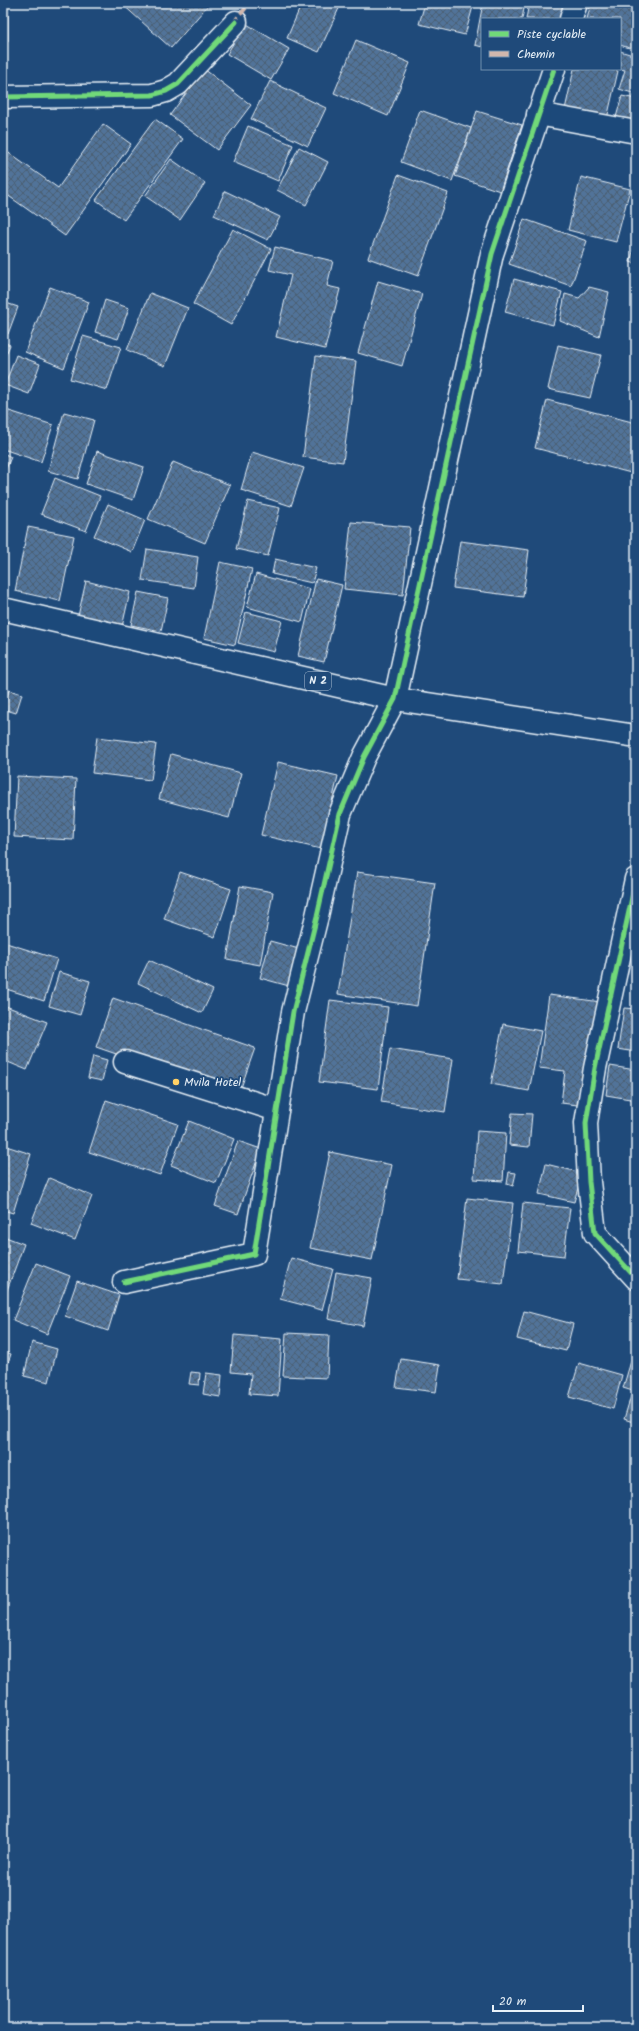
<svg xmlns="http://www.w3.org/2000/svg" width="639" height="2031" viewBox="0 0 639 2031" font-family="Kalam,sans-serif">
  <defs>
    <pattern id="building-cross-hatch" width="8" height="8" patternUnits="userSpaceOnUse"><rect width="8" height="8" fill="#517399"/><path d="M0 0l8 8M0 8l8-8" fill="none" stroke="#4c5e72"/></pattern>
  </defs>
  <rect width="100%" height="100%" fill="#1f4a7a"/>
  <filter id="ink" filterUnits="userSpaceOnUse"><feTurbulence type="fractalNoise" baseFrequency=".025" numOctaves="2"/><feDisplacementMap in="SourceGraphic" scale="8" xChannelSelector="R" yChannelSelector="G"/><feConvolveMatrix kernelMatrix="1 2 1 2 8 2 1 2 1" color-interpolation-filters="sRGB"/></filter>
  <g filter="url(#ink)">
    <g fill="url(#building-cross-hatch)" stroke="#e8f1f8">
      <rect x="3" y="3" width="5" height="38"/>
      <polygon points="121,3 210,3 171,48"/>
      <polygon points="302,3 333,3 340,6 319,52 287,38"/>
      <polygon points="425,3 474,3 465,35 419,24"/>
      <polygon points="483,3 525,3 522,19 482,19 482,47 475,45"/>
      <polygon points="529,3 572,3 570,19 526,19"/>
      <polygon points="591,3 636,3 636,50 620,45 620,19 587,19"/>
      <polygon points="245,23 289,49 271,80 227,54"/>
      <polygon points="356,40 410,63 388,116 334,93"/>
      <polygon points="620,51 636,56 636,94 619,89 625,70 620,69"/>
      <polygon points="204,69 251,105 217,150 170,115"/>
      <polygon points="574,69 608,69 618,71 606,123 564,114"/>
      <polygon points="270,81 326,108 308,146 251,119"/>
      <polygon points="622,96 636,99 636,142 611,135"/>
      <polygon points="420,110 471,128 452,181 401,162"/>
      <polygon points="477,111 522,125 500,191 455,176"/>
      <polygon points="155,119 183,139 124,220 96,200"/>
      <polygon points="103,124 131,144 65,236 3,192 3,149 58,188"/>
      <polygon points="248,126 293,145 278,181 233,162"/>
      <polygon points="299,147 328,162 306,205 277,190"/>
      <polygon points="171,159 205,183 180,220 145,196"/>
      <polygon points="398,175 448,193 418,276 368,258"/>
      <polygon points="581,177 630,189 616,242 568,230"/>
      <polygon points="225,191 280,217 268,240 214,215"/>
      <polygon points="524,219 587,241 571,286 509,264"/>
      <polygon points="233,229 271,249 231,325 193,304"/>
      <polygon points="636,241 636,264 630,262"/>
      <polygon points="275,247 333,261 327,286 340,289 325,349 276,337 291,275 269,270"/>
      <polygon points="514,279 562,292 553,325 505,312"/>
      <polygon points="378,281 422,294 402,366 358,353"/>
      <polygon points="50,287 89,302 64,368 25,352"/>
      <polygon points="589,287 609,292 599,337 560,321 565,294 579,298"/>
      <polygon points="150,293 188,308 165,366 127,350"/>
      <polygon points="105,300 129,308 118,339 95,332"/>
      <polygon points="3,302 18,307 8,334 3,332"/>
      <polygon points="83,336 121,347 107,390 70,379"/>
      <polygon points="3,342 10,345 3,361"/>
      <polygon points="558,345 601,355 590,398 548,389"/>
      <polygon points="16,355 40,364 29,394 5,385"/>
      <polygon points="316,356 356,361 343,462 303,457"/>
      <polygon points="547,400 636,423 636,453 631,473 535,448"/>
      <polygon points="3,409 53,425 41,462 3,449"/>
      <polygon points="64,412 94,420 78,479 48,471"/>
      <polygon points="97,451 144,467 133,500 86,484"/>
      <polygon points="252,452 304,468 291,506 241,490"/>
      <polygon points="3,453 11,457 3,476"/>
      <polygon points="173,462 230,485 205,543 148,519"/>
      <polygon points="55,478 100,496 86,531 41,514"/>
      <polygon points="248,501 280,508 268,556 236,549"/>
      <polygon points="108,504 145,520 132,552 94,536"/>
      <polygon points="351,522 410,527 403,595 344,589"/>
      <polygon points="28,527 74,536 60,601 15,591"/>
      <polygon points="3,531 8,532 3,548"/>
      <polygon points="460,541 529,550 523,597 453,588"/>
      <polygon points="147,549 198,557 194,588 142,580"/>
      <polygon points="275,559 316,568 312,583 272,574"/>
      <polygon points="220,562 252,569 235,645 204,638"/>
      <polygon points="256,574 310,589 302,622 247,607"/>
      <polygon points="316,579 342,585 324,662 298,656"/>
      <polygon points="86,581 130,592 122,627 78,616"/>
      <polygon points="138,592 168,598 161,631 131,625"/>
      <polygon points="246,612 282,621 274,652 238,643"/>
      <polygon points="9,690 22,694 16,713 3,709"/>
      <polygon points="97,737 156,744 151,780 92,773"/>
      <polygon points="171,754 241,773 229,818 159,799"/>
      <polygon points="278,762 338,776 321,849 261,835"/>
      <polygon points="17,776 76,779 73,840 14,837"/>
      <polygon points="180,872 231,889 215,937 164,919"/>
      <polygon points="357,872 435,883 417,1006 338,994"/>
      <polygon points="240,886 273,892 260,965 227,959"/>
      <polygon points="270,941 299,949 289,986 260,978"/>
      <polygon points="3,942 57,959 44,1001 3,988"/>
      <polygon points="149,960 213,990 202,1013 138,983"/>
      <polygon points="59,972 90,981 80,1015 49,1006"/>
      <polygon points="549,995 601,1002 586,1106 561,1103 565,1071 539,1068"/>
      <polygon points="113,998 255,1048 238,1096 96,1047"/>
      <polygon points="330,1000 388,1007 378,1089 319,1082"/>
      <polygon points="3,1005 47,1022 27,1070 3,1060"/>
      <polygon points="624,1008 636,1009 636,1052 618,1049"/>
      <polygon points="503,1024 541,1031 529,1091 491,1084"/>
      <polygon points="390,1049 453,1059 445,1112 381,1102"/>
      <polygon points="93,1056 107,1060 102,1081 88,1078"/>
      <polygon points="610,1066 636,1070 636,1100 606,1095"/>
      <polygon points="106,1100 178,1124 160,1175 89,1152"/>
      <polygon points="512,1113 532,1114 529,1147 509,1145"/>
      <polygon points="189,1121 234,1139 216,1183 171,1165"/>
      <polygon points="477,1131 506,1133 503,1181 474,1179"/>
      <polygon points="238,1141 261,1149 238,1214 215,1206"/>
      <polygon points="3,1145 31,1154 13,1213 3,1210"/>
      <polygon points="330,1152 392,1165 372,1260 310,1248"/>
      <polygon points="546,1164 582,1173 574,1202 539,1194"/>
      <polygon points="509,1172 516,1173 513,1186 507,1184"/>
      <polygon points="49,1178 92,1196 75,1240 31,1223"/>
      <polygon points="467,1198 513,1203 503,1284 457,1279"/>
      <polygon points="523,1203 570,1208 564,1256 518,1251"/>
      <polygon points="3,1236 24,1244 3,1301"/>
      <polygon points="291,1258 333,1269 322,1310 280,1299"/>
      <polygon points="36,1263 70,1276 47,1334 13,1320"/>
      <polygon points="336,1272 372,1278 363,1326 328,1319"/>
      <polygon points="77,1281 119,1295 108,1331 65,1316"/>
      <polygon points="524,1311 573,1324 566,1351 517,1339"/>
      <polygon points="286,1333 329,1335 327,1378 283,1376"/>
      <polygon points="234,1335 282,1339 278,1396 249,1394 251,1374 231,1372"/>
      <polygon points="32,1342 57,1349 49,1382 24,1376"/>
      <polygon points="3,1351 11,1354 3,1378"/>
      <polygon points="634,1351 636,1352 636,1392 623,1388"/>
      <polygon points="401,1359 440,1365 436,1392 396,1387"/>
      <polygon points="579,1363 622,1375 613,1409 569,1397"/>
      <polygon points="191,1372 200,1373 199,1385 189,1384"/>
      <polygon points="206,1373 222,1375 220,1397 203,1394"/>
      <polygon points="631,1396 636,1397 636,1423 624,1419"/>
    </g>
    <g fill="none" stroke-linecap="round" stroke-linejoin="round">
      <defs>
        <g id="minor">
          <polyline points="571,19 576,3"/>
          <polyline points="3,97 152,95 166,91 178,84 236,22"/>
          <polyline points="538,114 636,132"/>
          <polyline points="636,879 595,1068 586,1123 589,1182 595,1233 636,1278"/>
          <polyline points="125,1062 277,1110"/>
          <polyline points="124,1282 254,1254 293,1012 317,916 340,814 364,757 395,699 492,254 554,69"/>
        </g>
        <polyline id="trunk" points="3,609 395,699 636,736"/>
      </defs>
      <use href="#minor" stroke="#e8f1f8" stroke-width="25"/>
      <use href="#trunk" stroke="#e8f1f8" stroke-width="25"/>
      <use href="#minor" stroke="#1f4a7a" stroke-width="22"/>
      <use href="#trunk" stroke="#1f4a7a" stroke-width="22"/>
      <polyline stroke="#d1b7ad" stroke-width="4" stroke-dasharray="8 4" stroke-linecap="butt" points="233,23 250,3"/>
      <defs>
        <g id="cycleway">
          <polyline points="3,97 152,95 166,91 178,84 236,22"/>
          <polyline points="636,879 595,1068 586,1123 589,1182 595,1233 636,1278"/>
          <polyline points="124,1282 254,1254 293,1012 317,916 340,814 364,757 395,699 492,254 554,69"/>
        </g>
      </defs>
      <use href="#cycleway" stroke="#1f4a7a" stroke-width="8"/>
      <use href="#cycleway" stroke="#71d979" stroke-width="5"/>
    </g>
  </g>
  <circle fill="#ffd166" stroke="#1f4a7a" stroke-width="1.5" cx="176" cy="1082" r="4"/>
  <g text-anchor="middle" dominant-baseline="central" stroke-width="3.5" stroke-linejoin="round" paint-order="stroke">
    <rect fill="#1f4a7a" stroke="#acbfd2" stroke-width="1" x="305" y="672" width="26" height="18" rx="3"/>
    <g font-size="11" font-weight="bold" fill="#e8f1f8">
      <text x="318" y="681">N 2</text>
    </g>
    <g font-size="12" fill="#e8f1f8" stroke="#1f4a7a" text-anchor="start">
      <text x="184" y="1082">Mvila Hotel</text>
    </g>
  </g>
  <rect width="639" height="2031" fill="none" stroke="#1f4a7a" stroke-width="16"/>
  <rect x="8" y="8" width="623" height="2015" fill="none" stroke="#e8f1f8" stroke-width="1.5" filter="url(#ink)"/>
  <rect x="481" y="18" width="140" height="52" fill="#1f4a7a" stroke="#6f8dac"/>
  <rect x="489" y="31" width="20" height="6" fill="#71d979" stroke="#6f8dac"/>
  <text x="517" y="38" font-size="12" fill="#e8f1f8">Piste cyclable</text>
  <rect x="489" y="51" width="20" height="6" fill="#d1b7ad" stroke="#6f8dac"/>
  <text x="517" y="58" font-size="12" fill="#e8f1f8">Chemin</text>
  <path d="M493 2005v6h90v-6" fill="none" stroke="#e8f1f8" stroke-width="2"/>
  <text x="499" y="2005" font-size="12" fill="#e8f1f8" stroke="#1f4a7a" stroke-width="3" paint-order="stroke">20 m</text>
</svg>
